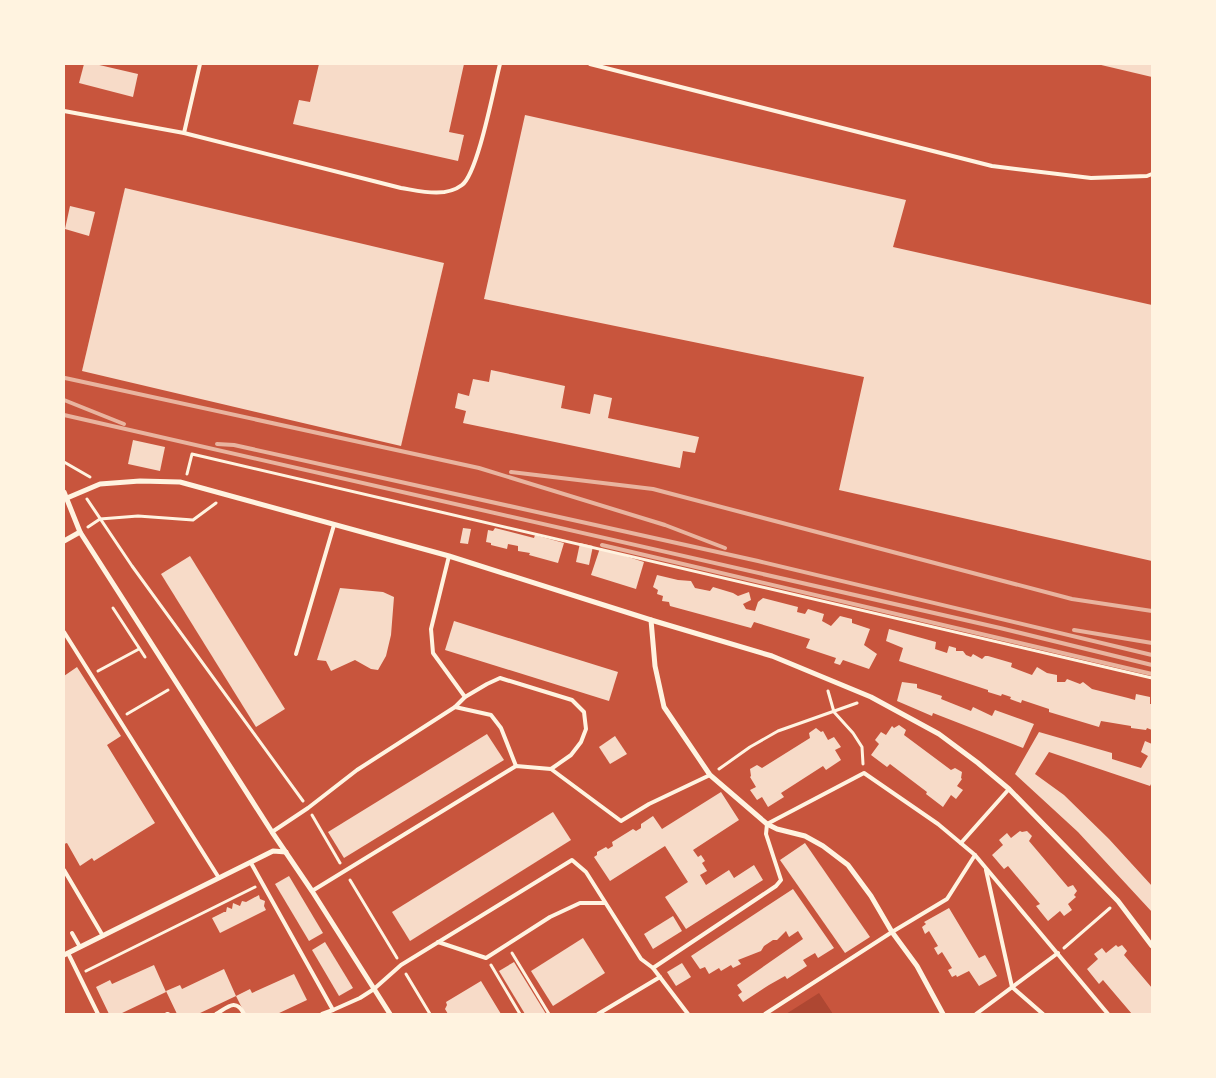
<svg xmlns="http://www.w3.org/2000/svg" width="1216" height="1078" viewBox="0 0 1216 1078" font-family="'Nunito Sans',sans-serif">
  <rect width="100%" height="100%" fill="#c8553d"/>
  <polygon fill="#ae4732" points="819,993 833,1014 786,1014"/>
  <g fill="#f7dbc8">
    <polygon points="84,64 95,64 138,74 133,97 79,83"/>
    <polygon points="319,64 464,64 449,132 464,135 458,161 293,124 299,100 310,102"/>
    <polygon points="1097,64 1152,64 1152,77"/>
    <polygon points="525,115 906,200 893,247 1152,305 1152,561 839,490 864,377 484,299"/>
    <polygon points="125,188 444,263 401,446 82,371"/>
    <polygon points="70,206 95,212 89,236 65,229"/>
    <polygon points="491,370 565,386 561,408 590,414 594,394 612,398 608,418 699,437 695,453 683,451 680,468 463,423 466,411 455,408 458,393 469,396 473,379 489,382"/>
    <polygon points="133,440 165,447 160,471 128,464"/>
    <polygon points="463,528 471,529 468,544 460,543"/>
    <polygon points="495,528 534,538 535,535 564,543 558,563 529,555 530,553 518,551 518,546 508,544 507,549 491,545 491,543 486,542 488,530 493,531"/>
    <polygon points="580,543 593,546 589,565 576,562"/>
    <polygon points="600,548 644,562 636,589 591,575"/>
    <polygon points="190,556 285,709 256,727 161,574"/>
    <polygon points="657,575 678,580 691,581 695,588 710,591 713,587 733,593 738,596 749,592 751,600 743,604 746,609 755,611 758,602 763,598 798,607 797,612 805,614 808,609 824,614 822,621 831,626 840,616 852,619 852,623 870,629 864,645 877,654 869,669 843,660 840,665 834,663 836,658 806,648 810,639 754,622 751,628 670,606 669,602 662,601 663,596 657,594 658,590 653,587"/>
    <polygon points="340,588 383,592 394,597 391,635 386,656 378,670 371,669 355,660 331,671 326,661 317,660"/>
    <polygon points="454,621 618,672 609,701 445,650"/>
    <polygon points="889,629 936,642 935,649 947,653 949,646 956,648 956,651 963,651 966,655 971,657 973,654 982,659 985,656 988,656 1012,663 1011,667 1032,675 1037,667 1047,673 1057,675 1057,682 1065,682 1067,679 1080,684 1083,682 1092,689 1128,698 1135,700 1136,694 1150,697 1150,704 1152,704 1152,730 1147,728 1146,730 1131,728 1131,726 1101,721 1099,727 1049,712 1049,709 1022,700 1021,703 1010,699 1011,697 1002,694 1001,696 988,692 988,690 899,661 903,648 886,641"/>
    <polygon points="77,667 121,736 107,745 155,823 94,861 92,858 80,866 67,843 64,844 64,676"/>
    <polygon points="902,682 917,684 917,688 942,696 941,699 971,711 973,707 992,716 995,710 1034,724 1023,748 933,713 932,716 897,701"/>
    <polygon points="899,725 906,730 904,735 951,770 955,768 962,772 961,778 962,779 957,786 963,790 956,799 951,795 943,807 926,794 927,792 890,764 887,767 871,755 879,744 875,740 881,732 886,735 892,726 894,728"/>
    <polygon points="816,728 821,732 823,731 828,740 834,737 841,747 835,750 841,760 826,770 823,766 781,793 784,797 768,807 762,797 757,800 750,790 756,787 750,777 751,776 750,769 757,765 762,768 810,738 809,733"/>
    <polygon points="1039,732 1112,753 1112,759 1141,768 1148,756 1141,752 1145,741 1152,744 1152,782 1150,786 1049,752 1035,774 1064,795 1109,839 1152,886 1152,912 1078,832 1015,774"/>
    <polygon points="487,734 504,760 344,858 328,832"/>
    <polygon points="615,736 627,754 610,764 599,747"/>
    <polygon points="721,792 739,820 693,850 698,857 701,855 705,861 702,863 707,871 700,875 706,885 729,870 734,878 754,865 763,880 686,929 665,897 688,882 665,846 610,881 594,857 597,855 597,852 606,847 608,849 613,846 612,842 633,829 636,831 641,828 641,824 653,816 662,829"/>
    <polygon points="553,812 571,840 410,941 392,912"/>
    <polygon points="1020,831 1022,832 1027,831 1032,836 1029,841 1068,887 1073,885 1077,891 1074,895 1076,897 1068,904 1072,910 1064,916 1060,911 1048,921 1036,906 1040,904 1008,866 1004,869 992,855 1003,845 999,840 1007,833 1011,838"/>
    <polygon points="805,843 870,937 845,953 780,860"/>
    <polygon points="289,876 323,933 309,941 275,884"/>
    <polygon points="793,889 834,948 818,958 815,953 803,960 807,966 787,979 785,976 769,985 743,1002 738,995 742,992 737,985 803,939 798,931 789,937 786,931 777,940 773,940 764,946 761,951 738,960 741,964 733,968 731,965 721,971 719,968 709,974 705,967 700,969 691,956"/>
    <polygon points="259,895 260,899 265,901 264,906 266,910 220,933 212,918 224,912 226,912 227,907 232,909 233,903 240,906 242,901 246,902"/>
    <polygon points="949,908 979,958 985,955 997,976 979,986 969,971 957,977 956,975 952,977 948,970 952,968 942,952 938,955 934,948 938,946 929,931 925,934 922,927 926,924 924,922"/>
    <polygon points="673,916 682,931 653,949 644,934"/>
    <polygon points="583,938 605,973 553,1006 531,971"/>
    <polygon points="325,942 353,988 339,996 312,950"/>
    <polygon points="1116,945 1118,947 1122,945 1127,951 1124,955 1152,988 1152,1014 1132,1014 1103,980 1099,984 1087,969 1098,959 1094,954 1102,948 1106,953"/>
    <polygon points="514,962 546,1014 525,1014 499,971"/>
    <polygon points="682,963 691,977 676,986 667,972"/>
    <polygon points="154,965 166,992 120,1014 109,1014 96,987 110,980 112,984"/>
    <polygon points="224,969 236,996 198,1014 177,1014 166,991 180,985 182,989"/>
    <polygon points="294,974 307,1000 277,1014 245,1014 236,996 250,989 252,993"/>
    <polygon points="481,981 501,1014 448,1014 445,1009 447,1005 446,1002"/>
  </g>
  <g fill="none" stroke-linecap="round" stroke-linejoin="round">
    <g stroke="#fff3e0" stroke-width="3">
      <polyline points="64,462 90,477"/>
      <polyline points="187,474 192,454 1152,678"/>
      <polyline points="87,499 132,566 303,801"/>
      <polyline points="88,527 100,519 138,516 193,520 216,503"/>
      <polyline points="113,608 145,657"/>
      <polyline points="98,671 139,649"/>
      <polyline points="828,691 834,712 853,733 862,747 863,764"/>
      <polyline points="127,714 168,690"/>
      <polyline points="719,769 750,747 778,731 857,703"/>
      <polyline points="312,815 340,863"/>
      <polyline points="350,880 397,958"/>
      <polyline points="1064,948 1110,908"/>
      <polyline points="512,953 549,1014"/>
      <polyline points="491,965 520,1014"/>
      <polyline points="86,971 255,887"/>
      <polyline points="406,974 430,1014"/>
    </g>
    <g stroke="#fff3e0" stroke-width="4">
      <polyline points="590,64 992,166 1091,178 1147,176 1152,174"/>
      <path d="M64,111L184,133L401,188C420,191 445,198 462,185C478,173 494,87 500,64"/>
      <polyline points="184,133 200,64"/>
      <polyline points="449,556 431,629 433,653 465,697"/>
      <polyline points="64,632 219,878"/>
      <polyline points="296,654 334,525"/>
      <polyline points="455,707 491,715 501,728 516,766"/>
      <polyline points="551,769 621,821 649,804 710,775"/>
      <polyline points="272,832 308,808 357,770 455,707 465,697 487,684 500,678 572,700 584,712 586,729 581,742 571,755 551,769 516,766 312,891"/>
      <polyline points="961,843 1009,789"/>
      <polyline points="251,863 333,1010 360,998 374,989 401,965 572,860 586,872 641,959 653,968"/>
      <polyline points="64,870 103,936"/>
      <polyline points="986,870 1012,987 1043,1014"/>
      <polyline points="72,933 80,947"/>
      <polyline points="438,942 486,958 550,917 580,903 605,903"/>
      <polyline points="68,953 98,1014"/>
      <polyline points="167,1014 168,1014"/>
      <path d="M216,1014C228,1007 236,998 244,1014"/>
      <polyline points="322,1014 333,1010"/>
      <polyline points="598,1014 660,977"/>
      <polyline points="688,1014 653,968 776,886 781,880 766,834 767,824 864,773 938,824 975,855 1108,1014"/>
      <polyline points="765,1014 892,932 947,899 975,855"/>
      <polyline points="976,1014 1058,953"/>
    </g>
    <g stroke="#fff3e0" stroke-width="5">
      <polyline points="64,492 80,532 272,832 312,891 390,1014"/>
      <polyline points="67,498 100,484 140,481 180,482 449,556 651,620 772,656 871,697 939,734 978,763 1009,789 1118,901 1152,946"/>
      <polyline points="64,541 80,532"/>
      <polyline points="651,620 655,666 664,707 710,775 767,824 777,829 805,836 823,846 848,865 871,896 892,932 917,966 943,1014"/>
      <polyline points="64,955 273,851 286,852"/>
    </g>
    <g stroke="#e9b49f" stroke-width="4">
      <polyline points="65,378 479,468 665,525 725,548"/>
      <polyline points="64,400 124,424"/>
      <polyline points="64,415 1000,628 1152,665"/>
      <polyline points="217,444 234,445 758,561 1152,655"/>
      <polyline points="511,472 653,489 1072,599 1152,611"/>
      <polyline points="602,545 1152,674"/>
      <polyline points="1074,630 1152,643"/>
    </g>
  </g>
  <rect width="1216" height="1078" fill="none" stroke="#fff3e0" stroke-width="130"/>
</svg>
